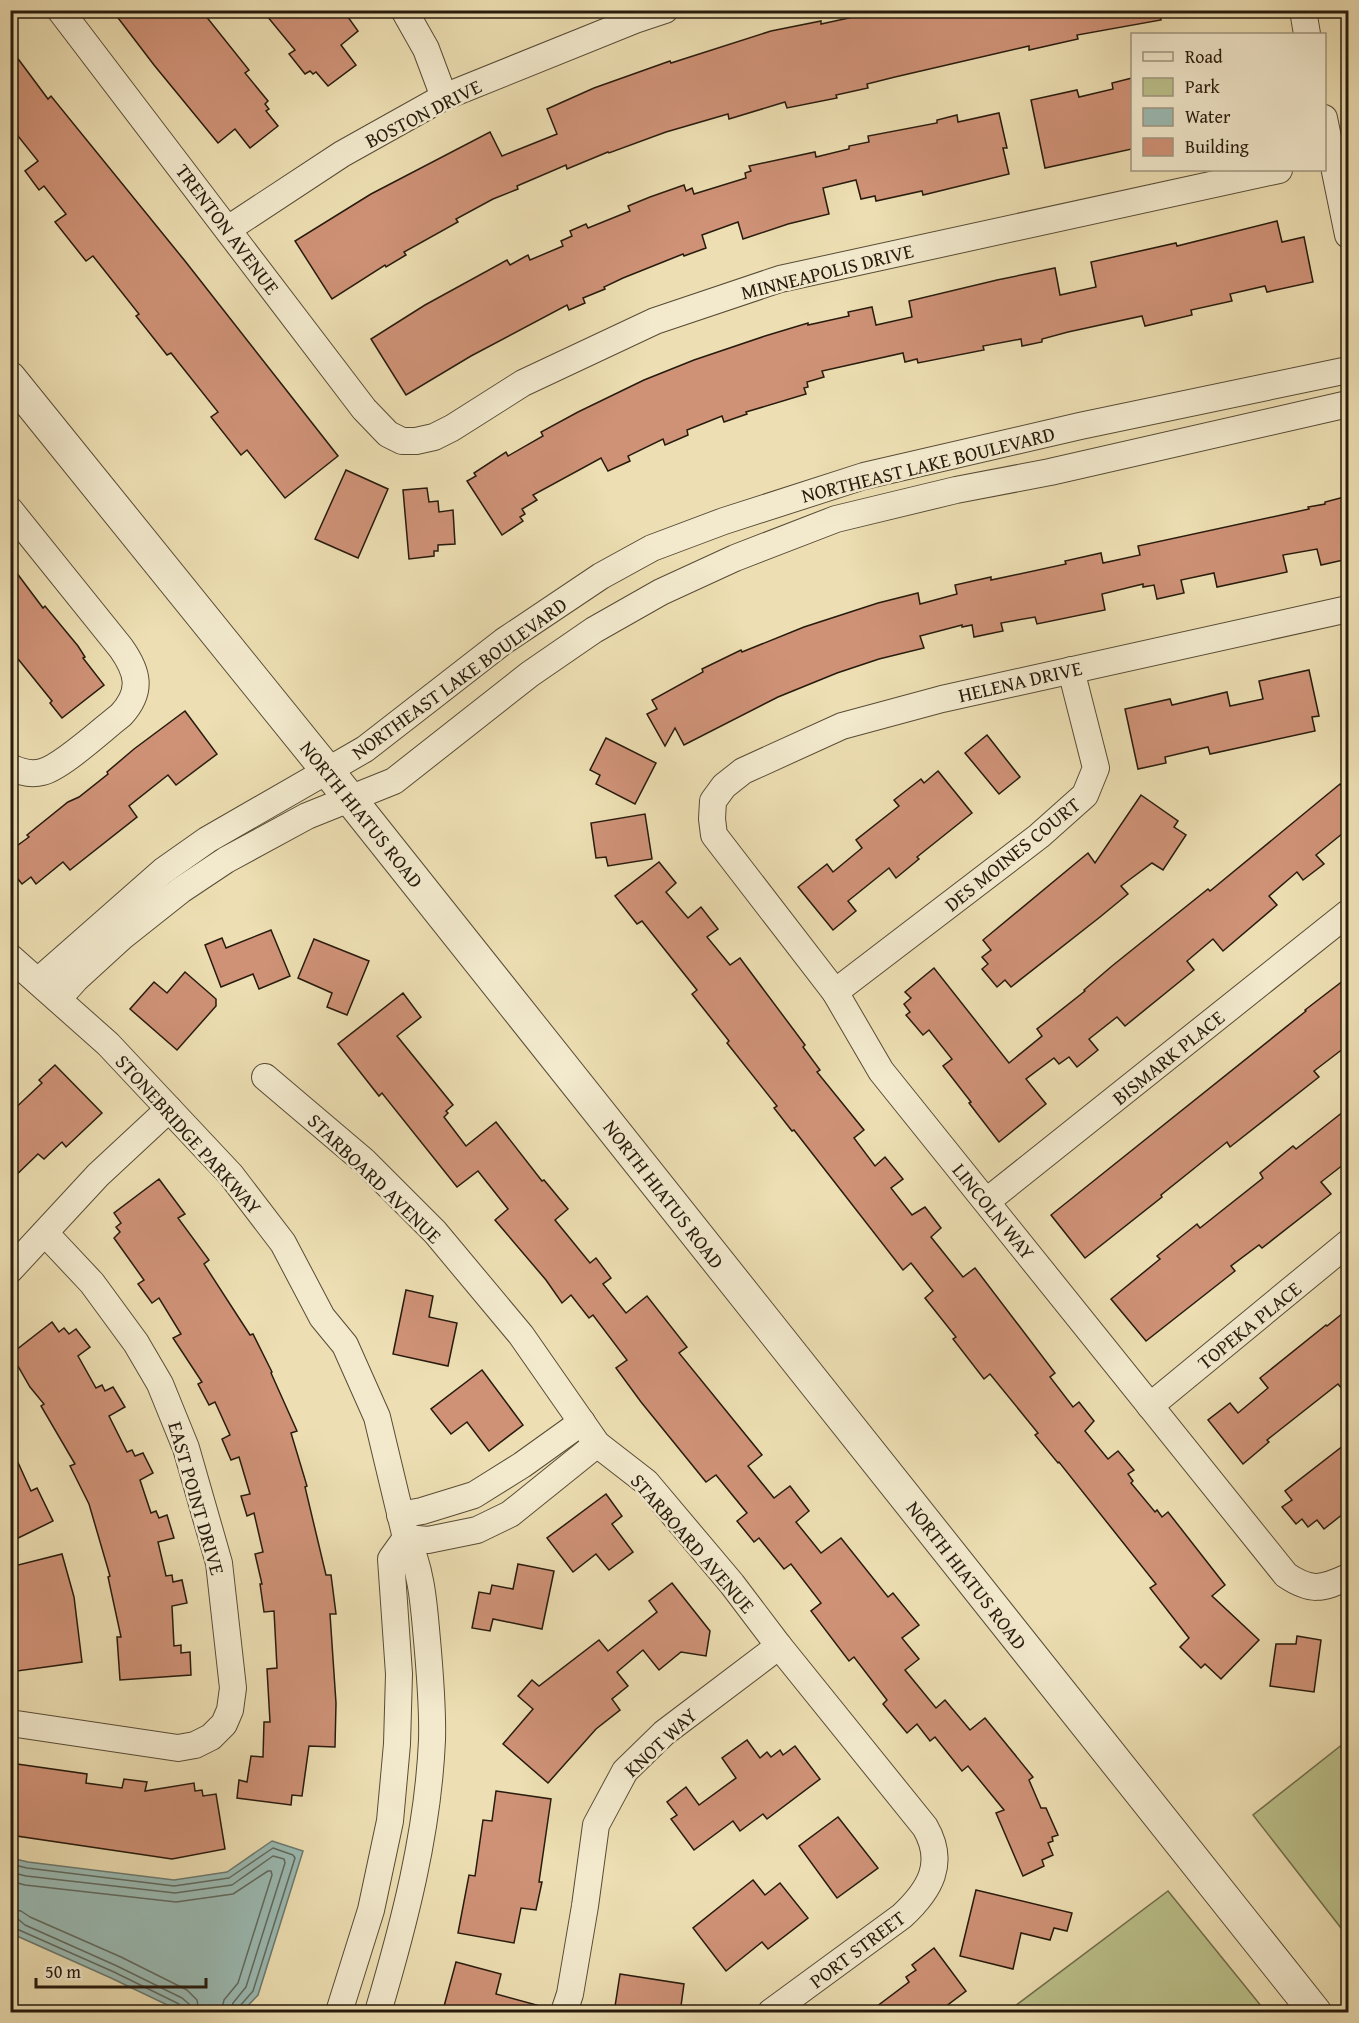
<svg xmlns="http://www.w3.org/2000/svg" width="1359" height="2023" viewBox="0 0 1359 2023" font-family="'Gentium Book Plus',serif">
  <rect width="100%" height="100%" fill="#eddfb3"/>
  <filter id="stains"><feTurbulence type="fractalNoise" baseFrequency=".00333" numOctaves="4"/><feColorMatrix values="0 0 0 0 .2 0 0 0 0 .09 0 0 0 0 .02 0 0 0 .5 -.17"/></filter>
  <radialGradient id="worn" r=".72"><stop offset=".6" stop-color="#630" stop-opacity="0"/><stop offset="1" stop-color="#630" stop-opacity=".3"/></radialGradient>
  <g fill="#bbc18b" stroke="#716e4c" stroke-width="1.5">
    <polygon points="1348,1740 1348,1937 1253,1815"/>
    <polygon points="1168,1891 1266,2012 1007,2012"/>
  </g>
  <polygon fill="#9bbbb4" stroke="#6d7b71" stroke-width="1.5" points="272,1841 303,1851 258,1995 242,2012 182,2012 111,1978 17,1936 11,1930 11,1858 28,1862 174,1880 227,1872"/>
  <g fill="none" stroke-linecap="round" stroke-linejoin="round">
    <g stroke="#616b60" stroke-width="1.5">
      <polyline points="10,1864 27,1868 174,1886 229,1878 273,1848 293,1855 295,1858 253,1991 239,2007 238,2012"/>
      <polyline points="10,1872 26,1876 175,1893 232,1885 273,1856 284,1859 285,1863 246,1987 233,2003 230,2012"/>
      <polyline points="10,1881 25,1885 176,1902 233,1894 268,1871 271,1871 272,1875 238,1983 224,2000 221,2012"/>
      <polyline points="10,1909 21,1911 30,1917 121,1957 187,1990 197,2000 199,2012"/>
      <polyline points="10,1918 18,1919 25,1925 117,1966 182,1998 189,2004 190,2012"/>
      <polyline points="10,1926 114,1972 179,2004 182,2008 183,2012"/>
    </g>
  </g>
  <g fill="#cf9277" stroke="#271b0d" stroke-width="1.5">
    <polygon points="112,10 201,10 249,70 245,73 268,101 265,104 269,109 266,111 278,126 250,148 235,129 218,143 154,65"/>
    <polygon points="262,10 343,10 358,31 341,45 356,65 328,86 316,72 313,74 310,71 305,74 289,54 295,50"/>
    <polygon points="869,10 1160,10 1161,20 1077,35 1078,39 1029,50 1029,46 895,77 867,84 868,88 836,95 837,98 787,108 785,102 729,119 728,114 666,132 609,153 608,152 567,169 566,165 517,186 518,189 493,199 456,219 458,222 404,252 406,255 386,267 385,265 332,299 295,241 371,194 490,132 502,156 557,134 547,109 594,88 670,61 671,63 771,31 821,21 821,24 858,16 857,13"/>
    <polygon points="10,48 48,99 51,96 185,261 338,456 285,498 247,450 241,455 211,417 218,412 171,353 167,355 136,316 139,314 93,256 86,261 55,222 66,214 44,186 39,190 25,171 38,161 10,126"/>
    <polygon points="1132,78 1132,149 1045,168 1031,100 1077,90 1079,97 1113,89 1112,83"/>
    <polygon points="999,113 1007,148 1003,148 1009,174 923,195 922,191 876,201 875,196 861,199 856,180 823,188 829,214 788,224 743,239 738,222 702,235 706,248 684,256 683,254 623,278 604,287 605,289 583,298 585,303 569,310 567,305 471,356 406,395 371,339 425,305 507,260 510,265 528,255 530,260 563,246 561,241 572,236 570,231 586,224 588,228 630,211 628,206 650,197 684,185 686,191 692,188 694,194 746,178 745,173 751,171 749,166 815,152 816,157 849,149 849,146 869,142 868,136 937,123 937,120 957,115 958,122"/>
    <polygon points="1277,221 1282,242 1304,237 1313,282 1267,292 1265,286 1230,294 1232,301 1191,310 1192,315 1145,326 1142,316 1068,332 1042,339 1042,342 1022,346 1021,339 983,346 984,350 918,363 917,359 905,362 903,353 822,371 824,377 807,382 808,387 804,388 806,394 746,412 747,414 724,422 722,416 687,430 688,435 665,445 663,439 628,456 630,461 608,471 601,458 533,495 537,500 522,509 525,514 520,517 523,521 502,535 467,481 476,476 474,473 506,452 508,456 543,436 541,432 578,412 644,380 694,360 765,336 808,323 808,325 849,316 848,312 872,307 876,325 912,317 909,301 997,280 1055,268 1060,295 1096,287 1091,262 1176,243 1177,246"/>
    <polygon points="346,470 388,489 358,558 315,539"/>
    <polygon points="427,488 429,502 438,501 439,512 453,510 455,544 438,545 438,551 434,551 434,556 409,559 403,490"/>
    <polygon points="1348,496 1348,559 1321,565 1317,549 1283,555 1287,572 1217,587 1214,573 1181,580 1184,593 1157,599 1154,585 1143,587 1143,584 1102,594 1105,610 1037,624 1035,617 1001,623 1003,631 974,637 972,625 962,627 962,625 920,636 924,648 879,659 837,673 778,697 684,745 675,728 665,746 647,714 657,709 652,700 703,672 702,669 741,650 742,652 804,627 878,603 918,593 920,604 957,594 955,585 991,577 991,580 1066,564 1065,561 1101,553 1103,563 1140,555 1138,546 1309,509 1308,507 1325,504 1325,502"/>
    <polygon points="10,564 43,608 45,606 78,646 85,657 83,658 104,685 62,718 50,703 52,701 10,649"/>
    <polygon points="1309,670 1319,716 1312,717 1315,731 1210,754 1208,747 1165,757 1166,763 1138,769 1125,709 1170,699 1172,705 1227,692 1230,706 1263,699 1259,681"/>
    <polygon points="185,711 217,754 176,785 168,775 129,806 137,817 70,870 63,862 36,884 31,877 22,884 10,869 10,851 29,837 27,835 68,802 79,797 108,774 107,772 134,749"/>
    <polygon points="987,735 1020,777 999,794 965,753"/>
    <polygon points="606,738 656,763 635,804 596,784 600,775 590,770"/>
    <polygon points="938,771 972,813 917,857 919,859 896,878 889,868 848,901 856,911 833,930 798,887 827,864 833,872 862,848 856,840 899,806 894,800 921,779 924,783"/>
    <polygon points="1340,784 1348,795 1348,829 1316,855 1324,864 1303,880 1297,872 1269,896 1277,905 1223,951 1213,939 1187,961 1194,970 1125,1026 1117,1017 1089,1039 1098,1050 1077,1067 1069,1057 1059,1064 1054,1058 1026,1079 1046,1104 999,1142 969,1103 971,1102 943,1066 952,1059 929,1030 923,1035 906,1015 910,1012 904,1004 911,998 905,992 934,968 1009,1063 1042,1036 1037,1029 1085,991 1084,990 1112,966 1208,889 1210,891"/>
    <polygon points="1141,795 1178,821 1174,827 1186,835 1163,870 1152,863 1121,886 1128,894 1100,917 1011,987 1005,980 997,987 982,969 988,964 982,957 991,950 983,940 1088,853 1095,863"/>
    <polygon points="645,814 652,859 608,866 606,857 596,858 591,823"/>
    <polygon points="659,862 676,883 666,892 688,918 701,907 718,929 707,937 730,965 740,958 805,1045 803,1047 820,1070 817,1072 864,1130 854,1138 875,1166 885,1157 903,1179 891,1188 912,1215 925,1207 941,1228 931,1237 963,1277 975,1268 1055,1373 1050,1377 1073,1407 1079,1402 1094,1421 1085,1431 1108,1459 1118,1451 1134,1470 1128,1474 1133,1481 1131,1483 1155,1512 1157,1510 1162,1517 1168,1512 1225,1585 1212,1596 1259,1640 1221,1679 1205,1664 1201,1668 1180,1647 1189,1638 1150,1588 1156,1584 1059,1462 1058,1463 1035,1435 1038,1433 990,1374 984,1379 953,1339 956,1337 925,1298 933,1291 911,1263 903,1270 794,1130 792,1131 774,1108 777,1106 727,1043 729,1041 692,994 697,990 642,921 637,924 615,896"/>
    <polygon points="271,930 290,976 259,989 253,974 221,987 205,945 222,938 226,948"/>
    <polygon points="314,939 369,961 347,1015 327,1007 332,993 298,978"/>
    <polygon points="185,972 216,999 216,1006 177,1050 130,1009 154,982 167,993"/>
    <polygon points="1348,977 1348,1045 1314,1071 1319,1077 1230,1147 1227,1142 1161,1195 1162,1197 1085,1258 1051,1215 1306,1011 1305,1010"/>
    <polygon points="403,993 421,1017 397,1036 453,1105 446,1111 448,1113 444,1117 466,1146 496,1122 542,1181 544,1180 568,1209 555,1220 590,1263 596,1258 611,1278 603,1284 626,1313 647,1296 687,1347 679,1353 762,1455 748,1466 774,1498 790,1486 809,1511 796,1522 821,1553 841,1538 888,1597 893,1593 919,1625 902,1638 919,1659 905,1670 936,1708 945,1700 970,1730 985,1718 1033,1777 1029,1780 1041,1808 1046,1808 1058,1835 1052,1837 1053,1841 1048,1843 1053,1855 1042,1860 1044,1866 1023,1876 996,1813 1004,1810 968,1766 962,1771 935,1737 930,1741 917,1724 907,1733 883,1704 887,1700 854,1657 849,1661 811,1611 821,1603 791,1564 784,1569 759,1538 754,1542 737,1521 747,1513 716,1475 706,1482 641,1402 616,1368 627,1360 593,1315 589,1318 571,1295 562,1303 546,1280 495,1220 508,1209 478,1171 457,1187 382,1093 379,1096 338,1044"/>
    <polygon points="55,1065 102,1113 66,1147 62,1142 44,1159 38,1154 10,1181 10,1113 42,1083 39,1080"/>
    <polygon points="1348,1108 1348,1161 1321,1182 1331,1194 1262,1248 1259,1245 1231,1266 1235,1271 1146,1341 1111,1299 1160,1259 1157,1256 1197,1224 1200,1228 1263,1178 1260,1173 1293,1146 1296,1149"/>
    <polygon points="159,1179 185,1214 178,1218 209,1260 204,1264 250,1335 253,1334 272,1372 271,1373 297,1431 291,1433 307,1486 305,1487 326,1575 331,1575 336,1614 330,1614 336,1703 335,1747 309,1746 302,1796 292,1795 291,1805 237,1798 239,1780 247,1782 251,1756 263,1757 264,1722 270,1722 267,1669 277,1668 274,1611 264,1612 260,1584 262,1584 255,1554 263,1552 254,1513 247,1516 241,1496 250,1494 239,1457 231,1460 222,1439 230,1435 215,1402 209,1405 198,1384 202,1382 173,1338 181,1334 159,1298 152,1303 138,1284 144,1280 114,1238 120,1232 116,1227 121,1223 114,1213"/>
    <polygon points="406,1290 433,1296 429,1317 457,1323 448,1366 393,1354"/>
    <polygon points="1348,1309 1348,1396 1338,1384 1267,1440 1269,1442 1243,1464 1208,1420 1230,1403 1238,1413 1268,1388 1260,1378 1326,1325 1327,1326"/>
    <polygon points="52,1322 59,1332 64,1328 69,1334 76,1329 90,1347 78,1356 96,1388 102,1385 105,1391 113,1387 125,1407 109,1416 127,1452 132,1450 135,1456 143,1453 153,1473 140,1480 151,1513 156,1511 159,1518 167,1515 174,1538 158,1542 166,1576 172,1575 173,1582 182,1580 187,1603 172,1606 174,1646 181,1645 181,1653 190,1652 191,1675 120,1680 117,1637 121,1637 108,1577 110,1576 89,1504 70,1466 75,1464 41,1406 44,1404 30,1387 11,1354"/>
    <polygon points="482,1370 523,1425 489,1451 467,1422 451,1434 431,1409"/>
    <polygon points="1348,1442 1348,1510 1324,1529 1317,1520 1308,1527 1302,1519 1296,1524 1282,1507 1292,1500 1285,1491"/>
    <polygon points="10,1445 31,1491 37,1488 53,1521 10,1542"/>
    <polygon points="606,1494 622,1516 612,1524 633,1552 609,1570 596,1554 573,1572 547,1538"/>
    <polygon points="62,1554 74,1597 82,1662 10,1672 10,1567"/>
    <polygon points="518,1564 554,1571 542,1629 493,1619 490,1631 472,1628 479,1592 490,1594 492,1585 513,1589"/>
    <polygon points="672,1583 710,1631 706,1656 681,1652 659,1670 643,1650 617,1672 628,1686 612,1699 620,1710 596,1729 548,1783 503,1744 533,1709 518,1696 532,1680 539,1686 599,1640 608,1651 657,1612 649,1601"/>
    <polygon points="1297,1636 1321,1640 1314,1692 1270,1686 1276,1644 1296,1644"/>
    <polygon points="747,1740 760,1758 767,1752 771,1757 780,1750 783,1755 795,1746 820,1779 767,1819 763,1814 740,1831 733,1821 694,1850 671,1819 677,1815 667,1802 686,1787 699,1805 736,1778 722,1758"/>
    <polygon points="10,1763 87,1774 86,1783 122,1788 124,1779 147,1782 145,1791 194,1783 195,1791 202,1790 203,1796 216,1794 225,1849 172,1859 10,1835"/>
    <polygon points="496,1791 551,1799 539,1882 542,1882 536,1910 521,1908 514,1943 458,1933 469,1875 475,1876 483,1820 492,1821"/>
    <polygon points="838,1817 878,1868 837,1898 799,1846"/>
    <polygon points="753,1880 765,1895 780,1883 808,1918 768,1949 762,1942 726,1971 693,1928"/>
    <polygon points="976,1890 1072,1913 1067,1931 1054,1928 1050,1940 1021,1933 1013,1969 960,1956"/>
    <polygon points="934,1948 966,1991 937,2013 868,2013 909,1982 906,1977 916,1970 912,1965"/>
    <polygon points="456,1962 501,1974 496,1994 544,2007 544,2013 454,2013 443,2010"/>
    <polygon points="620,1974 684,1984 680,2013 614,2013"/>
  </g>
  <g fill="none" stroke-linecap="round" stroke-linejoin="round">
    <defs>
      <g id="minor">
        <polyline points="60,10 364,409 388,434 402,441 416,441 434,437 452,428 523,383 655,321 780,279 1279,170"/>
        <polyline points="404,10 426,49 444,97"/>
        <polyline points="1303,10 1307,34"/>
        <polyline points="1324,118 1348,235"/>
        <polyline points="228,229 342,154 444,97 635,20 665,10"/>
        <path d="M10,510L121,648C138,672 143,691 121,715C104,728 61,768 42,772C31,775 20,772 10,767"/>
        <path d="M1348,609L942,699L842,726L743,771L724,786L713,801L712,819L714,835L835,992L881,1071L1286,1575C1311,1592 1322,1589 1348,1577"/>
        <path d="M10,957L108,1044L231,1175L283,1243L322,1317L345,1345L377,1417L406,1538C422,1569 424,1607 427,1640C430,1674 433,1707 432,1740C428,1833 404,1924 378,2012"/>
        <polyline points="38,981 163,871 207,840 365,749 504,641 601,576 652,548 724,521 864,476 1080,426 1348,370"/>
        <polyline points="835,992 1039,836 1085,795 1096,768 1071,670"/>
        <polyline points="58,999 76,979 123,936 181,890 226,860 307,816 394,781 530,674 594,630 661,592 735,558 836,519 956,490 1050,472 1348,404"/>
        <path d="M265,1077L364,1161L435,1232L521,1335L597,1444L646,1482L732,1584L779,1646L925,1827C946,1863 930,1890 902,1916L771,2012"/>
        <polyline points="987,1201 1348,913"/>
        <polyline points="10,1270 98,1175 169,1109"/>
        <polyline points="1150,1406 1348,1243"/>
        <polyline points="400,1515 422,1511 474,1495 522,1465 582,1422"/>
        <polyline points="406,1538 428,1540 477,1530 510,1514 597,1444"/>
        <polyline points="10,1723 178,1748 195,1745 211,1737 224,1724 230,1710 233,1688 219,1563 186,1448 160,1384 136,1343 92,1283 45,1233"/>
        <polyline points="339,2012 371,1910 390,1821 397,1744 399,1674 391,1559 406,1538"/>
        <polyline points="564,2012 570,1994 585,1906 596,1825 625,1771 664,1733 779,1646"/>
      </g>
      <polyline id="tertiary" points="10,378 351,800 1315,2012"/>
    </defs>
    <use href="#minor" stroke="#584c36" stroke-width="28"/>
    <use href="#tertiary" stroke="#584c36" stroke-width="34"/>
    <use href="#minor" stroke="#f3eace" stroke-width="26"/>
    <use href="#tertiary" stroke="#f3eace" stroke-width="32"/>
  </g>
  <g text-anchor="middle" dominant-baseline="central" stroke-width="5" stroke-linejoin="round" paint-order="stroke">
    <g font-size="20" fill="#271b0d" stroke="#f3eace">
      <text transform="translate(423 113) rotate(-27)">BOSTON DRIVE</text>
      <text transform="translate(228 229) rotate(53)">TRENTON AVENUE</text>
      <text transform="translate(827 271) rotate(-14)">MINNEAPOLIS DRIVE</text>
      <text transform="translate(928 464) rotate(-14)">NORTHEAST LAKE BOULEVARD</text>
      <text transform="translate(459 678) rotate(-36)">NORTHEAST LAKE BOULEVARD</text>
      <text transform="translate(1020 681) rotate(-13)">HELENA DRIVE</text>
      <text transform="translate(362 814) rotate(51)">NORTH HIATUS ROAD</text>
      <text transform="translate(1012 854) rotate(-39)">DES MOINES COURT</text>
      <text transform="translate(1168 1057) rotate(-39)">BISMARK PLACE</text>
      <text transform="translate(189 1134) rotate(48)">STONEBRIDGE PARKWAY</text>
      <text transform="translate(375 1178) rotate(44)">STARBOARD AVENUE</text>
      <text transform="translate(664 1194) rotate(52)">NORTH HIATUS ROAD</text>
      <text transform="translate(994 1211) rotate(51)">LINCOLN WAY</text>
      <text transform="translate(1249 1325) rotate(-39)">TOPEKA PLACE</text>
      <text transform="translate(197 1498) rotate(74)">EAST POINT DRIVE</text>
      <text transform="translate(693 1543) rotate(49)">STARBOARD AVENUE</text>
      <text transform="translate(967 1575) rotate(52)">NORTH HIATUS ROAD</text>
      <text transform="translate(660 1742) rotate(-43)">KNOT WAY</text>
      <text transform="translate(857 1949) rotate(-37)">PORT STREET</text>
    </g>
  </g>
  <rect width="1359" height="2023" fill="none" stroke="#eddfb3" stroke-width="36"/>
  <rect x="12" y="12" width="1335" height="1999" fill="none" stroke="#271b0d" stroke-width="3"/>
  <rect x="18" y="18" width="1323" height="1987" fill="none" stroke="#271b0d" stroke-width="1.5"/>
  <rect x="1131" y="33" width="195" height="138" fill="#f3eace" stroke="#a19781" stroke-width="1.5"/>
  <rect x="1143" y="52" width="30" height="9" fill="#f3eace" stroke="#a19781" stroke-width="1.5"/>
  <text x="1185" y="63" font-size="18" fill="#271b0d">Road</text>
  <rect x="1143" y="78" width="30" height="18" fill="#bbc18b" stroke="#a19781" stroke-width="1.5"/>
  <text x="1185" y="93" font-size="18" fill="#271b0d">Park</text>
  <rect x="1143" y="108" width="30" height="18" fill="#9bbbb4" stroke="#a19781" stroke-width="1.5"/>
  <text x="1185" y="123" font-size="18" fill="#271b0d">Water</text>
  <rect x="1143" y="138" width="30" height="18" fill="#cf9277" stroke="#a19781" stroke-width="1.5"/>
  <text x="1185" y="153" font-size="18" fill="#271b0d">Building</text>
  <path d="M36 1978v9h170v-9" fill="none" stroke="#271b0d" stroke-width="3"/>
  <text x="45" y="1978" font-size="18" fill="#271b0d" stroke="#f3eace" stroke-width="4.5" paint-order="stroke">50 m</text>
  <rect width="100%" height="100%" filter="url(#stains)"/>
  <rect width="100%" height="100%" fill="url(#worn)"/>
</svg>
